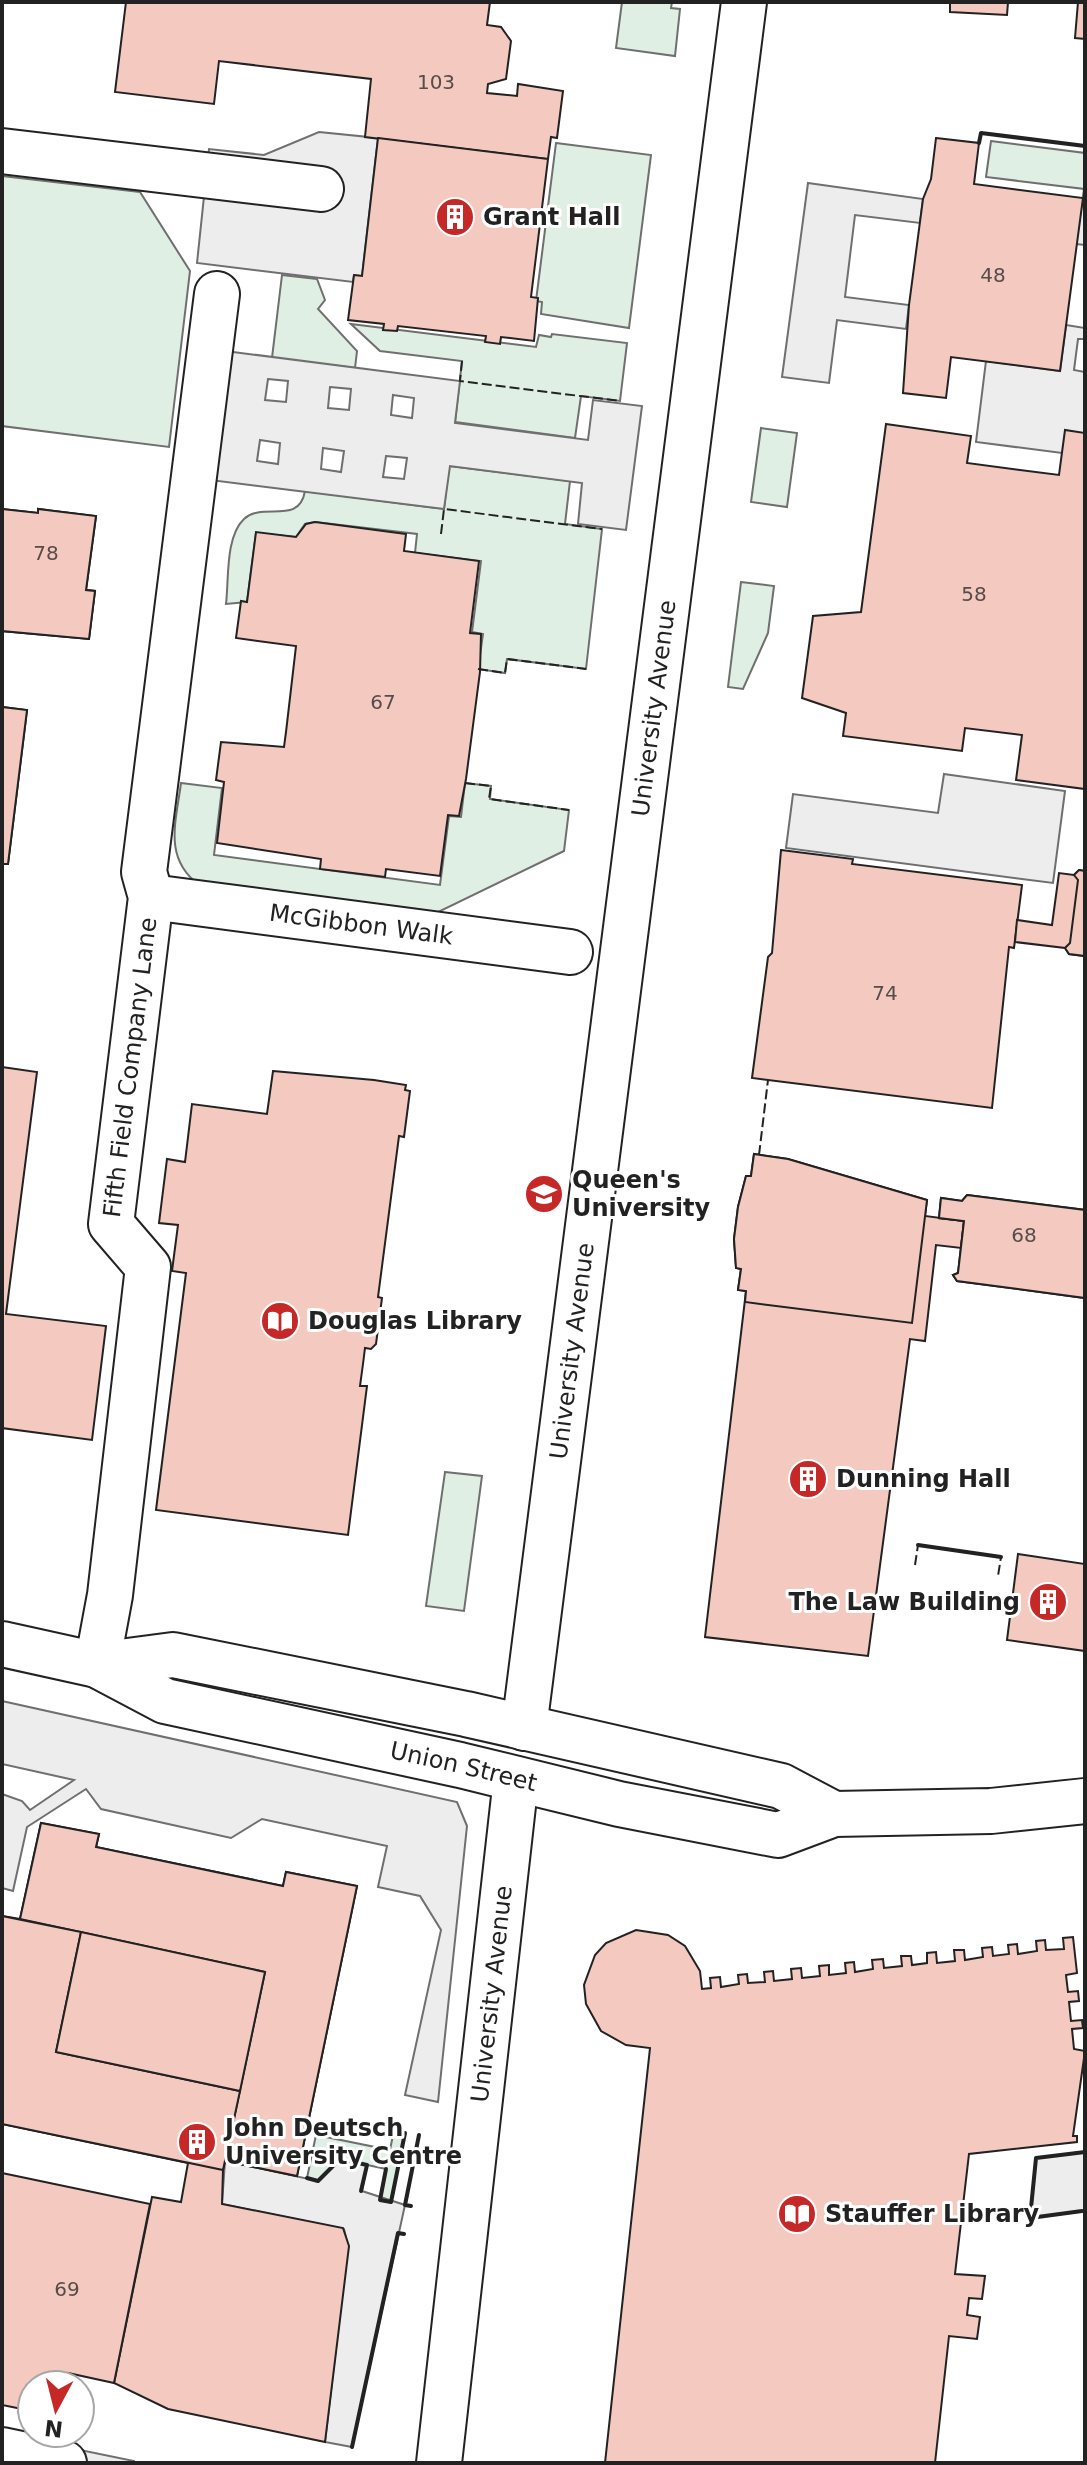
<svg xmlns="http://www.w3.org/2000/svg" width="1087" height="2465" viewBox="0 0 1087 2465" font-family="'DejaVu Sans',sans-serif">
  <rect width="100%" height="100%" fill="#fff"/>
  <g fill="#e0efe3" stroke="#6f6f6f" stroke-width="2">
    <polygon points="622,2 672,2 671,8 680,9 675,56 616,48"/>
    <polygon points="991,141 1085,153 1085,189 986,177"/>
    <polygon points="556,143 651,155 629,328 541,314 542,302 536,301"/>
    <polygon points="2,176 140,192 190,271 169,447 2,426"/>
    <polygon points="282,275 317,279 325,300 318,309 357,351 355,368 272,358"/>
    <polygon points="351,324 536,347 539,335 551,337 552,334 627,343 620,401 581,396 575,438 455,422 462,361 380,351"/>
    <polygon points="761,428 797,433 787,507 751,502"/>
    <path d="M449,466L570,481L565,524L602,529L586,669L507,659L505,673L478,669L483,634L472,632L481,561L415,553L417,534L315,522L305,524L296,537L256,533L247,602L226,604C229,580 225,537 244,519C263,501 299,526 305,491L444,509Z"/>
    <polygon points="741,582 774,586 768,633 743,689 728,687"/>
    <path d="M181,783L222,788L214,855L440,885L449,816L461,817L465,783L491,786L490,799L569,810L564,851L430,916L199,885C163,858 176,822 181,783Z"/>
    <polygon points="445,1472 482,1476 464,1611 426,1606"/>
    <polygon points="394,2130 405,2133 391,2202 380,2200 386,2169 340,2159 318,2181 307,2178 316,2135 390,2150"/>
  </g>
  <g fill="#ededed" stroke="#6f6f6f" stroke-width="2" fill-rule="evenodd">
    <polygon points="319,132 378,138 362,276 354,275 353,282 197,263 209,149 264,155"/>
    <polygon points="808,183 923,199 920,223 855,215 845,297 909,305 906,329 837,320 829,383 782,377"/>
    <polygon points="1084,189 1085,189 1085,245 1076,244"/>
    <polygon points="1066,325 1085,328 1085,339 1078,339 1074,370 1085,372 1085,433 1062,453 976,442 986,361 1060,371"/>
    <path d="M210,349L460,381L455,423L588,440L593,400L642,406L626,530L578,524L582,483L450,466L444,509L194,478ZM268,379L288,381L286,402L265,400ZM330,387L351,389L349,410L328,408ZM393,395L414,398L412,418L391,415ZM260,440L280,443L278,464L257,461ZM323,448L344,451L341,472L321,469ZM386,456L407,458L404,479L383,477Z"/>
    <polygon points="944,774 1065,791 1053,883 786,848 793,794 938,813"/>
    <polygon points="2,1701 457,1802 467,1826 438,2102 405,2095 441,1930 420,1896 378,1887 387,1846 262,1819 231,1838 101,1809 86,1789 27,1827 13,1891 2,1888 2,1794 22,1801 30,1810 74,1780 2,1764"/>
    <polygon points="1085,2152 1085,2211 1030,2218 1036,2158"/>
    <polygon points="340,2159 367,2165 362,2191 405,2205 352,2447 325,2442 348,2246 344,2229 222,2204 225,2161 318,2181"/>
    <polygon points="2,2434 134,2461 134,2463 2,2463"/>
  </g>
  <g fill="#f3c9c0" stroke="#222" stroke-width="2">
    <polygon points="126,2 490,2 487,25 501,27 511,41 506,79 488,84 487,93 517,96 518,84 563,91 557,138 551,137 548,159 365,137 371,79 219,61 214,104 115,92"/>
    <polygon points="950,2 1008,2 1007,15 950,12"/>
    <polygon points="1078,2 1085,2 1085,39 1075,38"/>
    <polygon points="378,138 548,159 531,297 538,298 534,341 501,337 500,344 485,342 486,336 398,326 397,331 383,330 384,324 348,320 354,275 362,276"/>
    <polygon points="936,138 979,143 974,184 1083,198 1060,371 951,357 946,398 903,393 909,305 923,199 931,179"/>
    <polygon points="886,424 971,436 967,463 1059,475 1065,430 1085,433 1085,789 1016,780 1022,735 965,728 962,751 843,736 846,713 802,698 813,616 861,612"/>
    <polygon points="2,509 38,513 38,509 96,516 86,590 95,591 89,639 2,631"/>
    <polygon points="2,509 38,513 38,509 96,516 86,590 95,591 89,639 2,631"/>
    <polygon points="315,522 406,534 404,551 479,561 470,633 481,634 480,672 466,779 459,816 448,815 440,876 386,869 385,877 320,869 321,859 217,843 224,782 216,780 221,742 284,747 286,732 296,646 236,638 241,601 247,602 256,532 296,537 306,524"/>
    <polygon points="2,707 27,710 8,864 2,864"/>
    <polygon points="2,707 27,710 8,864 2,864"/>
    <polygon points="781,850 853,859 852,864 1022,885 1014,948 1009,947 992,1108 752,1078 768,957 772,953"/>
    <polygon points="1079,870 1085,871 1085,956 1069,954 1065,948 1015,942 1017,920 1052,925 1059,873 1074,875"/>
    <polygon points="1079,870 1085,871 1085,956 1069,954 1065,948 1070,943 1078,880 1074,875"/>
    <polygon points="2,1067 37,1072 6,1314 106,1326 92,1440 2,1428"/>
    <polygon points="273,1071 374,1080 406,1085 405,1090 410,1091 404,1137 399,1136 378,1297 382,1298 376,1344 371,1349 365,1348 363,1364 360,1386 367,1386 348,1535 156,1510 186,1273 172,1271 178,1225 159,1223 167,1159 185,1162 192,1104 267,1114"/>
    <polygon points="754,1154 788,1159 927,1200 925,1216 964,1221 961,1248 936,1245 925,1341 910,1339 868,1656 705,1637 746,1291 738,1290 741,1269 736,1268 734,1239 738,1207 746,1176 751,1176"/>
    <polygon points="754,1154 788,1159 927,1200 912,1323 745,1302 746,1291 738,1290 741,1269 736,1268 734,1239 738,1207 746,1176 751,1176"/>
    <polygon points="967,1195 1085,1210 1085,1298 957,1281 953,1275 958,1273 964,1221 939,1218 941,1198 962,1201"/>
    <polygon points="967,1195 1085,1210 1085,1298 957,1281 953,1275 958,1273 964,1221 939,1218 941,1198 962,1201"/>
    <polygon points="1018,1554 1085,1564 1085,1651 1007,1640"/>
    <polygon points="41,1823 99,1834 96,1847 283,1886 286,1872 357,1886 297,2176 225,2161 223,2170 222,2204 343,2228 349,2246 325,2442 168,2409 114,2383 152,2197 181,2202 188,2163 2,2124 2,1916 20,1919"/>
    <polygon points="41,1823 99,1834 96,1847 283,1886 286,1872 357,1886 297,2176 225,2161 265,1972 20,1919"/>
    <polygon points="2,1916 81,1932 56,2052 240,2091 223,2170 2,2124"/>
    <polygon points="636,1930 668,1935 685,1946 700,1971 702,1989 711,1988 710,1978 720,1977 721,1987 739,1984 738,1975 747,1974 748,1983 765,1982 764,1972 773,1971 774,1981 792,1979 791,1969 801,1968 802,1978 820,1976 819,1966 829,1965 829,1975 846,1973 845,1963 854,1962 855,1972 873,1969 872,1960 883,1959 884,1968 902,1966 901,1956 911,1956 912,1965 927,1963 927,1953 936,1952 937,1963 955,1961 954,1950 964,1950 965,1960 983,1957 982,1948 992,1947 993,1956 1009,1954 1008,1945 1017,1944 1018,1954 1037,1951 1036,1941 1045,1940 1046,1950 1064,1949 1063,1938 1073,1937 1077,1973 1066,1975 1068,1992 1078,1991 1079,2001 1069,2002 1071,2021 1082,2020 1083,2028 1072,2029 1074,2049 1085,2051 1073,2136 1077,2136 1077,2142 969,2154 955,2274 985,2276 982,2299 969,2298 967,2315 980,2317 977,2339 949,2336 935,2463 605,2463 650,2048 626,2045 601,2031 586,2004 584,1985 595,1955 606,1943"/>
    <polygon points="81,1932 265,1972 240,2091 56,2052"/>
    <polygon points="2,2173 150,2204 114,2383 68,2373 66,2385 32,2385 32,2411 2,2405"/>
  </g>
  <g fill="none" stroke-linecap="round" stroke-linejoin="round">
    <defs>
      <g id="minor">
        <polyline points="2,151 321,189"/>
        <path id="s1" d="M151,897L570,952"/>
        <path id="s2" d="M97,1665L110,1595L148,1267L111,1224L151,897L144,872L217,294"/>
        <polyline points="2,2450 64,2463"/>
      </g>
      <g id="major">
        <path id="s3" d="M2,1644L97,1665L165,1701L460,1765L619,1804L778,1835L834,1814L991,1811L1085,1801"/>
        <polyline points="97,1665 173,1655 466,1714 781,1786 834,1814"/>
        <path id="s4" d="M524,1728L744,2"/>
        <path id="s5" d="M439,2463L516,1779"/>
      </g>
    </defs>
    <use href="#minor" stroke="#222" stroke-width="48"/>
    <use href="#major" stroke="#222" stroke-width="48"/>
    <use href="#minor" stroke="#fff" stroke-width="44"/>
    <use href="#major" stroke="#fff" stroke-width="44"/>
    <g stroke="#222" stroke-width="2" stroke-dasharray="10 4" stroke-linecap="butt">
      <polyline points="462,361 460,381 620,401"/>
      <polyline points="441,534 444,509 602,529"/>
      <polyline points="478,669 505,673 507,659 586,669"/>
      <polyline points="465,783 491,786 489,799 569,810"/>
      <polyline points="759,1155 768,1080"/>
      <polyline points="915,1565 918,1545 1001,1557 998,1576"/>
    </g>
    <g stroke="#222" stroke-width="4">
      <polyline points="979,143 981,133 1085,146"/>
      <polyline points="918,1545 1001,1557"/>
      <polyline points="386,2169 380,2200 391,2202 405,2133"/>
      <polyline points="307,2178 318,2181 340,2159 367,2165 361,2191"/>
      <polyline points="411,2206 405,2205 419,2135"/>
      <polyline points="1082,2211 1030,2218 1036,2158 1085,2152"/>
      <polyline points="352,2447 398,2233 404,2234"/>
    </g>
  </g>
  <defs>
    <symbol id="building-disc" viewBox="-11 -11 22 22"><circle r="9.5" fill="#c62828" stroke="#fff"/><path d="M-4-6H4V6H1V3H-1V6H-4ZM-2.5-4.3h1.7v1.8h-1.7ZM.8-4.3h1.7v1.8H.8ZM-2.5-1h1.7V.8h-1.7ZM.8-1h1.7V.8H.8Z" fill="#fff"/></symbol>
    <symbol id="university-disc" viewBox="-11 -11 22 22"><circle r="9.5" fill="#c62828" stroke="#fff"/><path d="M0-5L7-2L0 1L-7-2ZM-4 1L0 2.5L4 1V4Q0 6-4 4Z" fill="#fff"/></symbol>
    <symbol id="library-disc" viewBox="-11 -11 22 22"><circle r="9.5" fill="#c62828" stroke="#fff"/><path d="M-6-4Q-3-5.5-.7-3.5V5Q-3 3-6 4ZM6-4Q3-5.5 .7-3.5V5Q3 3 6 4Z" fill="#fff"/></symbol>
  </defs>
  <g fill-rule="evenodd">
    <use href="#building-disc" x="433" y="195" width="44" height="44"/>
    <use href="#university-disc" x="522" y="1172" width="44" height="44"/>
    <use href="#library-disc" x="258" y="1299" width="44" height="44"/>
    <use href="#building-disc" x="786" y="1457" width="44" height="44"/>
    <use href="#building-disc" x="1026" y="1580" width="44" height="44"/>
    <use href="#building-disc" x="175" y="2120" width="44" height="44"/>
    <use href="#library-disc" x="775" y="2192" width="44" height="44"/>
  </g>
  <g text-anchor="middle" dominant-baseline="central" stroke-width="6" stroke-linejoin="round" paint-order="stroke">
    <g font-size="20" fill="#564c4a">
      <text x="436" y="82">103</text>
      <text x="993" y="275">48</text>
      <text x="46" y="553">78</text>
      <text x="974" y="594">58</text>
      <text x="383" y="702">67</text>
      <text x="885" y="993">74</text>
      <text x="1024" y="1235">68</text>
      <text x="67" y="2289">69</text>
    </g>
    <g font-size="24" font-weight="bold" fill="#222" stroke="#fff" text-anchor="start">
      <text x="483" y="217">Grant Hall</text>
      <text x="572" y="1180">Queen's<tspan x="572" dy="28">University</tspan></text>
      <text x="308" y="1321">Douglas Library</text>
      <text x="836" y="1479">Dunning Hall</text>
      <text x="1020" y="1602" text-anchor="end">The Law Building</text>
      <text x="225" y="2128">John Deutsch<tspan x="225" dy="28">University Centre</tspan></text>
      <text x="825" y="2214">Stauffer Library</text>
    </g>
    <g font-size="24" fill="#222" stroke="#fff">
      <text stroke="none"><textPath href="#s4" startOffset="1028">University Avenue</textPath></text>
      <text stroke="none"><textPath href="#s1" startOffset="212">McGibbon Walk</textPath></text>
      <text stroke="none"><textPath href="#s2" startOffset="616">Fifth Field Company Lane</textPath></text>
      <text stroke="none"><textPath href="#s4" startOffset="380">University Avenue</textPath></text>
      <text stroke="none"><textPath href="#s3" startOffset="480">Union Street</textPath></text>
      <text stroke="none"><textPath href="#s5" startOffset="472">University Avenue</textPath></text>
    </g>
  </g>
  <rect width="1087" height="2465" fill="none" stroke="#222222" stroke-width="8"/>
  <g transform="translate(56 2409) rotate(187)"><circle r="38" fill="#ffffff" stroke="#a7a7a7" stroke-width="2"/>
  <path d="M0-6L14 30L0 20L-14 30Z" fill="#c62828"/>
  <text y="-12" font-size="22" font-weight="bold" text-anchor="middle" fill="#222222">N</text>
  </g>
</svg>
